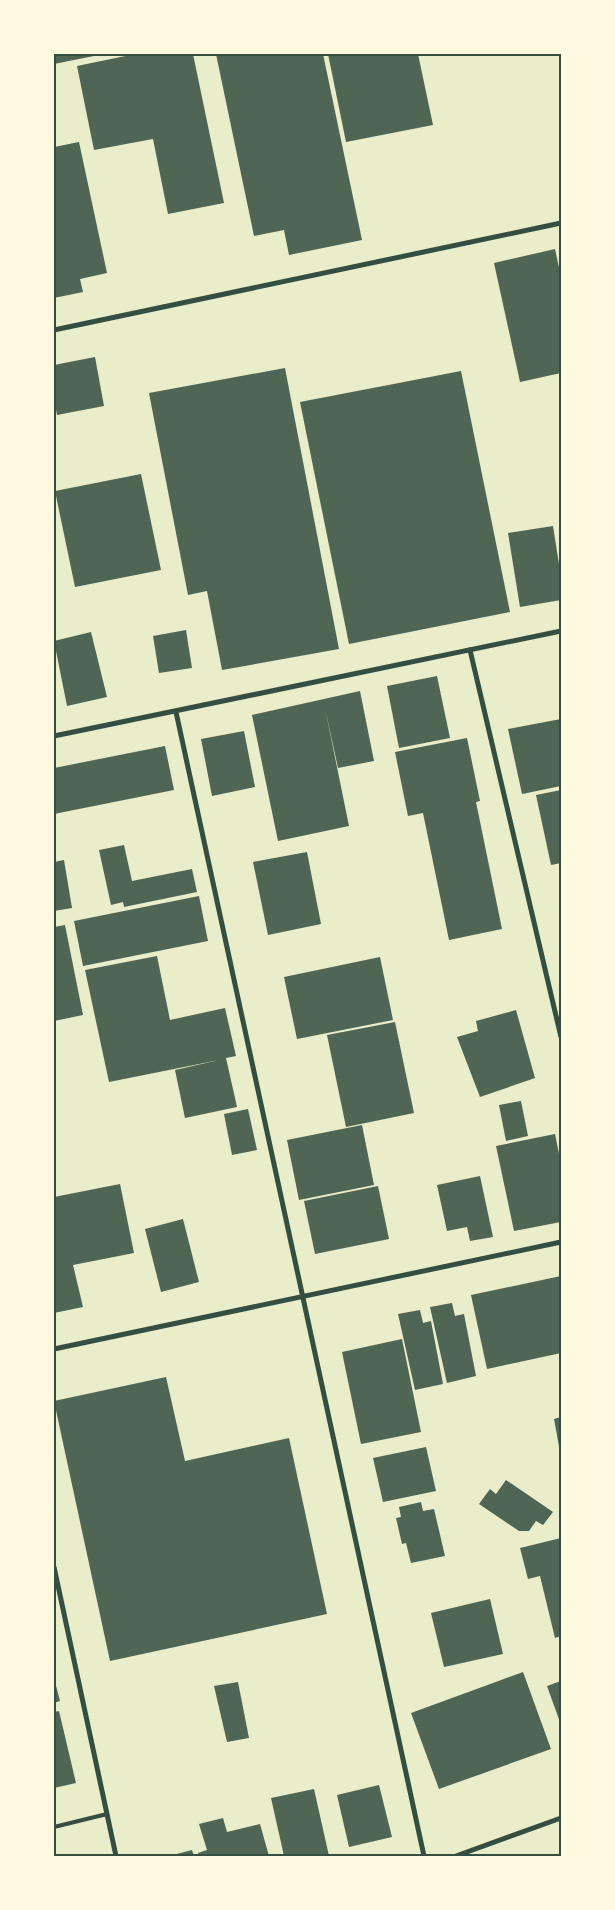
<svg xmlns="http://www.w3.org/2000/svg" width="615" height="1910" viewBox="0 0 615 1910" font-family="'Space Grotesk',sans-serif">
  <rect width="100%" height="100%" fill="#e9edc9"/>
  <g fill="#4f6655">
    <polygon points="54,54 99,54 99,55 54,64"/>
    <polygon points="135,54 193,54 224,203 168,214 153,139 94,150 77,66"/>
    <polygon points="216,54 323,54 362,240 289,255 284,230 254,236"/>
    <polygon points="328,54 418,54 433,125 346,142"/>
    <polygon points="79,142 107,273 80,279 83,292 54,298 54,147"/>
    <polygon points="555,249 561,277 561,373 520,382 494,263"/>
    <polygon points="95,357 104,406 57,415 54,398 54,365"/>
    <polygon points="285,368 339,649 222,670 207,591 188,595 149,393"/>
    <polygon points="461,371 510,612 349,644 300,402"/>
    <polygon points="141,474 161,570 75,587 55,491"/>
    <polygon points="553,526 561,577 561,600 520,607 508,533"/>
    <polygon points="186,630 192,668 159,673 153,636"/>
    <polygon points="91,632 107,697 67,706 54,641"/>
    <polygon points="437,676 450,738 399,748 387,686"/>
    <polygon points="360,691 374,761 338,768 325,708 349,826 278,841 252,715"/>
    <polygon points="561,719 561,786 522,794 508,729"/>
    <polygon points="244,731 255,787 212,796 201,739"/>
    <polygon points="467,738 480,801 476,802 502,929 449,940 423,813 408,816 395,752"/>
    <polygon points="165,746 174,790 54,814 54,768"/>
    <polygon points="561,790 561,863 551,865 536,795"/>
    <polygon points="124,845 132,881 192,869 197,892 124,907 123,902 111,905 99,850"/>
    <polygon points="307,852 321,924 268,935 253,862"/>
    <polygon points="64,860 72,908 54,911 54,862"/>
    <polygon points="199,896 208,941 83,966 74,921"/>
    <polygon points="65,925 83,1015 54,1021 54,927"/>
    <polygon points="157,956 170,1020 225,1008 236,1056 226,1058 237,1107 185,1118 175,1070 219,1060 109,1082 85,970"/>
    <polygon points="380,957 393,1020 297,1039 284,977"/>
    <polygon points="516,1010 535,1078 480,1097 457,1037 478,1031 476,1021"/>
    <polygon points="395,1022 414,1113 346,1127 327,1035"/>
    <polygon points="521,1101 528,1136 506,1141 499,1105"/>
    <polygon points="248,1109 257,1150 232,1155 224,1114"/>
    <polygon points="362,1125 374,1185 299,1200 287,1140"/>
    <polygon points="555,1134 561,1163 561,1222 514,1231 496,1146"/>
    <polygon points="480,1176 493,1237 470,1241 467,1227 447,1231 437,1185"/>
    <polygon points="120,1184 134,1253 73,1265 83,1307 54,1313 54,1197"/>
    <polygon points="378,1186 389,1239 315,1254 304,1201"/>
    <polygon points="183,1219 199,1282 161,1292 145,1229"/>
    <polygon points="561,1276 561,1353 487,1369 471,1295"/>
    <polygon points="452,1303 455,1316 464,1314 476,1376 447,1383 430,1307"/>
    <polygon points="420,1310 423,1323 431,1321 443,1384 415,1390 398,1314"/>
    <polygon points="402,1339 421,1432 361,1444 342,1352"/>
    <polygon points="166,1377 185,1461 289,1438 327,1614 110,1661 54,1401"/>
    <polygon points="561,1417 561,1452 560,1452 554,1419"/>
    <polygon points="426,1447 436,1491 383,1502 373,1458"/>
    <polygon points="506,1480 553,1512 543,1525 536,1521 529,1531 519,1531 479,1504 490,1489 496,1494"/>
    <polygon points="421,1502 423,1511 434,1509 445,1556 411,1563 406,1543 402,1544 396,1518 401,1517 399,1507"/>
    <polygon points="561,1538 561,1636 555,1638 540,1576 528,1579 520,1548"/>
    <polygon points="490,1599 503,1654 444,1667 431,1613"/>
    <polygon points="523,1672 551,1749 439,1789 411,1713"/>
    <polygon points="54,1678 60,1701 54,1703"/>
    <polygon points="561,1681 561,1725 547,1686"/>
    <polygon points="238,1682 249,1738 227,1742 214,1686"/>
    <polygon points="59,1711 76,1783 54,1788 54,1712"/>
    <polygon points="379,1785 392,1837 349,1847 337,1795"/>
    <polygon points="314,1789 329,1856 284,1856 271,1798"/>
    <polygon points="223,1818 227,1832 260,1824 269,1856 199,1856 198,1853 207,1850 199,1824"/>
    <polygon points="192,1850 194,1856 169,1856"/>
  </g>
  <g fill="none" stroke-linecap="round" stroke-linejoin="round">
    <polyline stroke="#344e41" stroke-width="4" points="54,1827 107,1814"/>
    <g stroke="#344e41" stroke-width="5">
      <polyline points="54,330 561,223"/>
      <polyline points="470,650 561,1037"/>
      <polyline points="176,712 424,1856"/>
      <polyline points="54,736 561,631"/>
      <polyline points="54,1349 561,1242"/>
      <polyline points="54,1567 116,1856"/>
      <polyline points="456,1856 561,1818"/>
    </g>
  </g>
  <rect width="615" height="1910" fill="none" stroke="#fefae0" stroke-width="110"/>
  <rect x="55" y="55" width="505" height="1800" fill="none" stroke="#344e41" stroke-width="2"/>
</svg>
